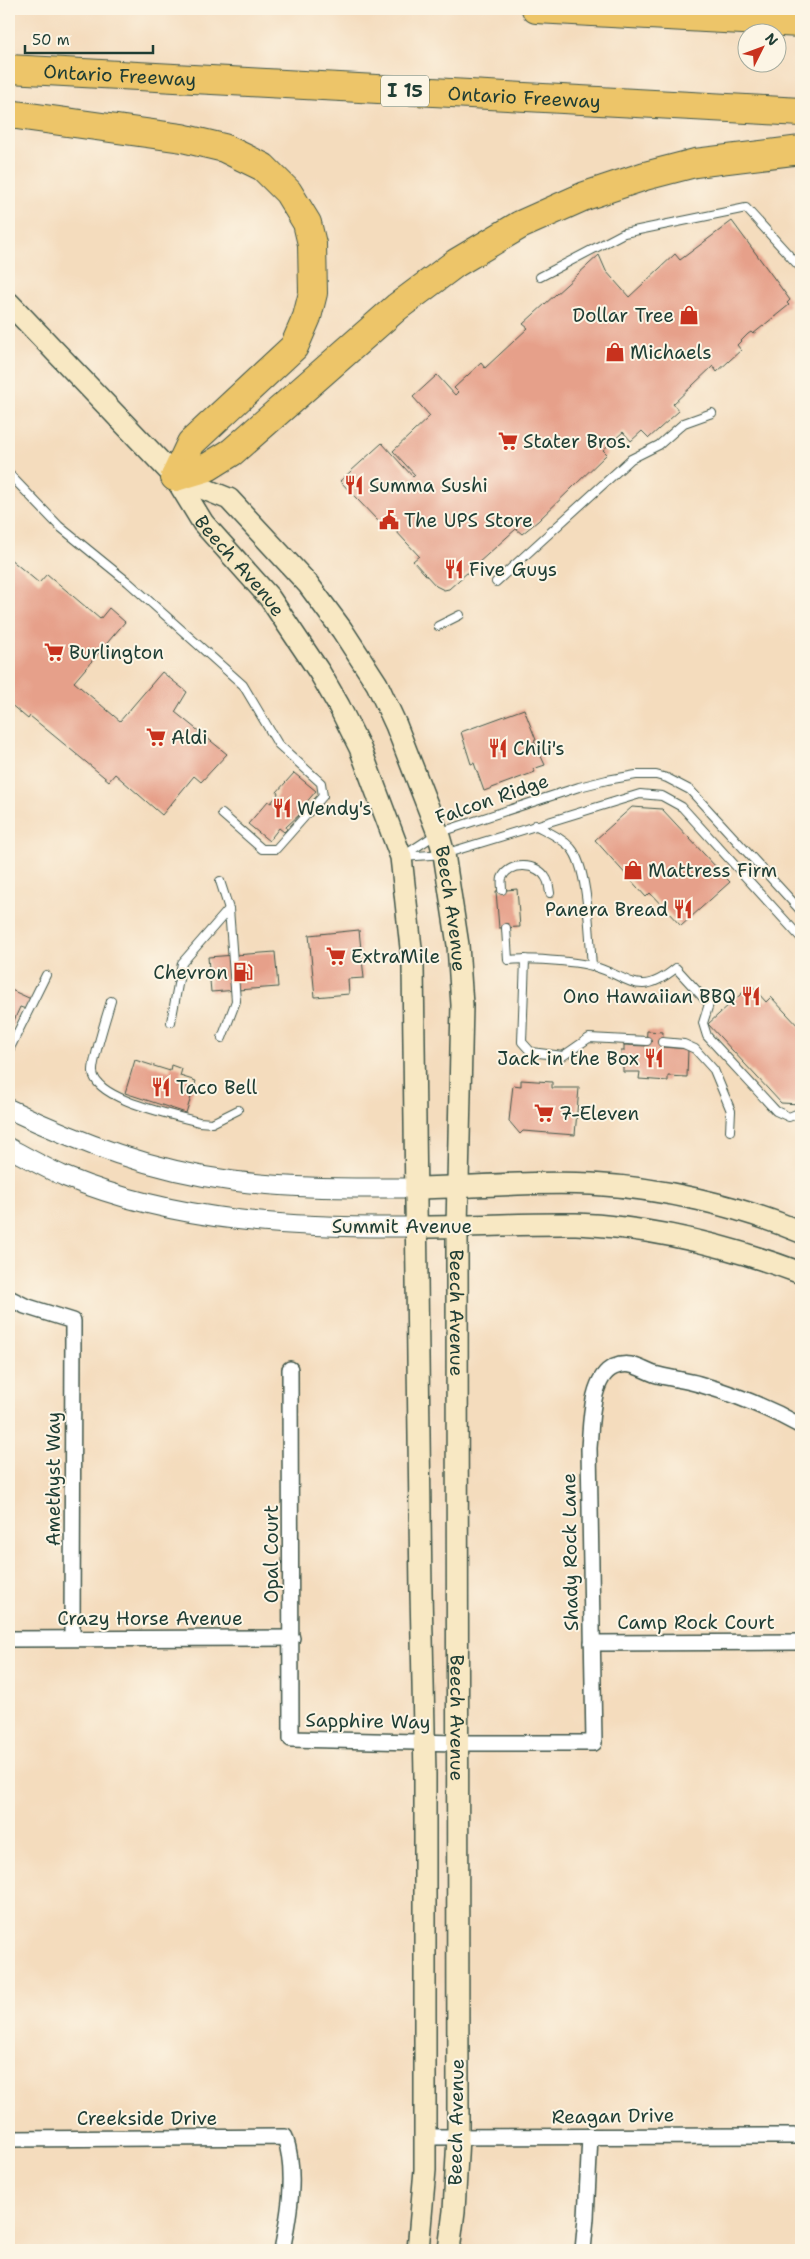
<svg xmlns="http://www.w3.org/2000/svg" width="810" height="2259" viewBox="0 0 810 2259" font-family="'Shantell Sans',sans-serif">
  <rect width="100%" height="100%" fill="#fcf5e5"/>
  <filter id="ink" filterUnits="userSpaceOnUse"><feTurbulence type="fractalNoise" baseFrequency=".02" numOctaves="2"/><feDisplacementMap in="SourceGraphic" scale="10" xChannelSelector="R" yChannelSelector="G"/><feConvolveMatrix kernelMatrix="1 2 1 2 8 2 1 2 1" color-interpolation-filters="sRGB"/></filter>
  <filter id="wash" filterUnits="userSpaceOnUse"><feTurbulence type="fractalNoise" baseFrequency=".0096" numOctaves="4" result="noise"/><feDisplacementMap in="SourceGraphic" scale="20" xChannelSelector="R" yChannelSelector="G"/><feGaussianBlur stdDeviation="1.12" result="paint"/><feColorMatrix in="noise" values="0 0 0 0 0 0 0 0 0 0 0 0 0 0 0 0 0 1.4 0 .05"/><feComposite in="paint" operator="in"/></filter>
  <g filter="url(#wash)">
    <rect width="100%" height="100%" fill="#f4dcbd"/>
    <g id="blocks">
      <g fill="#e6a08a">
        <polygon points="732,221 790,300 787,303 789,305 753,334 751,332 748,334 737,345 741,350 717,372 713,366 673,404 679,411 649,438 642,431 631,441 623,432 603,450 607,454 538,521 522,534 516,529 449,589 444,590 436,586 413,561 419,556 395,530 377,520 340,481 382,443 413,477 415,475 393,451 430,416 413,397 437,375 455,395 458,392 454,388 481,363 485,368 528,328 523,324 599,255 606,271 629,297 675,254 680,260"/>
        <polygon points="9,558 39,583 47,574 100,619 109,608 125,622 74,682 120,721 162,672 187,692 175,712 227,754 201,782 194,776 162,815 115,774 109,781 30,716 28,719 9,703"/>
        <polygon points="524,709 536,740 534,741 545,765 533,769 535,772 484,791 474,763 471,764 461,732"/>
        <polygon points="294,773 316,791 298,812 300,814 286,827 287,829 284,832 279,828 269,841 248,824 268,801 271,803 278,794 277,792"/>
        <polygon points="632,807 662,809 730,882 681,926 650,893 646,897 595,840"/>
        <polygon points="517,889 520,927 499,928 496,891"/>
        <polygon points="359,930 364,978 348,979 349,994 315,997 309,935"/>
        <polygon points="275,952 278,987 211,992 208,957"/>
        <polygon points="751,985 766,1002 771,997 801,1029 801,1104 781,1103 708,1024"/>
        <polygon points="9,989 31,999 26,1009 20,1007 9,1032"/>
        <polygon points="647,1031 663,1032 662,1047 688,1049 687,1077 668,1076 668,1081 639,1079 640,1072 623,1072 623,1065 620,1065 621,1051 624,1051 624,1045 646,1046"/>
        <polygon points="135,1060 170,1071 171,1065 182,1069 180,1076 196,1081 186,1113 125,1093"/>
        <polygon points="521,1080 552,1082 552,1088 579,1088 575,1135 523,1131 520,1134 509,1121 513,1085 521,1086"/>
      </g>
    </g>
  </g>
  <g filter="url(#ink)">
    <use href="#blocks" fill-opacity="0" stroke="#3f5549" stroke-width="1"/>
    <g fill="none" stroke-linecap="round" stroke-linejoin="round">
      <defs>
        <g id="service">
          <polyline points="540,277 624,233 746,208 798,265 801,262"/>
          <polyline points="9,474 59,526 128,582 243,685 278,744 321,783 323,796 276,849 262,849 222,814"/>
          <polyline points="496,582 631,459 659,445 684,423 712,413"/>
          <polyline points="438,626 460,615"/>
          <path d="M535,825C548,832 562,838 571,848C589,869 589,937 592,965"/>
          <polyline points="403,856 438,833 579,787 607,780 636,775 656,775 667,778 690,790 801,911"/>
          <polyline points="403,857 444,854 640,794 662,796 682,807 801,938"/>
          <polyline points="220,881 229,909 236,1001 222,1038"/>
          <path d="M502,890C502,886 501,881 502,878C509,861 538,863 546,878C549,882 549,888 550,893"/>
          <path d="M506,928L508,960C526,958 574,961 592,966C630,976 637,1000 676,968L709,1004L703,1023L707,1036L776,1111L789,1117L801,1112"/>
          <polyline points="525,959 522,1042 531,1052 563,1056 589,1038 647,1041"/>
          <path d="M111,1001C107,1015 92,1061 93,1072C95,1100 175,1115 199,1122L212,1123L238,1110"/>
          <polyline points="171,1022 182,963 229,909"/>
          <polyline points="662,1042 684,1044 695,1049 714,1070 731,1111 730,1131"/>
          <polyline points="9,1050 46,975"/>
        </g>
        <g id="minor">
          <polyline points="9,1298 25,1306 73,1321 72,1638"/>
          <path d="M290,1369L291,1739L456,1743H594L589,1448C591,1426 590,1377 614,1367C630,1360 640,1369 654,1374C668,1378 684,1380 699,1384C734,1394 769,1408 801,1426"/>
          <polyline points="9,1639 292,1638"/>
          <polyline points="592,1643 801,1642"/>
          <polyline points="425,2137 801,2136"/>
          <path d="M9,2139L285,2137C297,2173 289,2215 282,2250"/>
          <polyline points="583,2250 586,2218 590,2136"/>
        </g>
        <g id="tertiary">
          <path d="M9,1109C80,1143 154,1171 233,1181C294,1189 355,1188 416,1188"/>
          <path d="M9,1148C28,1158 47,1169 66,1177C179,1223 296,1228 416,1227"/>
        </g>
        <g id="secondary">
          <path id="s1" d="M9,303L175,477L203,523L269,597L320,673L339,706L360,748L401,857L413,966L421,1592L425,1775V2170L418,2250"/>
          <path id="s2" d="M175,477L229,499L308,584L342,630L377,684L396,725L438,833L444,854L458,945L462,1005L457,1227L458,2137L454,2211L449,2250"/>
          <path d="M416,1188C474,1187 533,1181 591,1184C662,1188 736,1205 801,1232"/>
          <path d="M416,1227C469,1227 522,1223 576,1224C653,1227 729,1246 801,1273"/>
        </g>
        <g id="motorway">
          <polyline points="536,9 801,23"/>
          <path id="s3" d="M9,69L801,112"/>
          <polyline points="9,114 182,138 224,148 263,167 288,192 307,223 312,244 313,293 307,317 294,347 191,443 175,477"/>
          <polyline points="175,477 208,467 232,452 397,307 456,263 520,225 585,196 645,176 695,163 801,150"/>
        </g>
      </defs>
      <use href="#service" stroke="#3f5549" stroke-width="10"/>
      <use href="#minor" stroke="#3f5549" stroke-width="18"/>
      <use href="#tertiary" stroke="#3f5549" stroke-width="21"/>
      <use href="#secondary" stroke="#3f5549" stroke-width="24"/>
      <use href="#motorway" stroke="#3f5549" stroke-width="30"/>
      <use href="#service" stroke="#fff" stroke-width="8"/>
      <use href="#minor" stroke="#fff" stroke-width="15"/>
      <use href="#tertiary" stroke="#fff" stroke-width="19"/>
      <use href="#secondary" stroke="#f8e8c3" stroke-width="21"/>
      <use href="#motorway" stroke="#edc569" stroke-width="28"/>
    </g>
  </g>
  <defs>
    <symbol id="shop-bare" viewBox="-9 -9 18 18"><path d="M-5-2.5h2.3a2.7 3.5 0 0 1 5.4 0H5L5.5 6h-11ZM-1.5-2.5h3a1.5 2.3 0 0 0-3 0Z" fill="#c8321e" stroke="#fcf5e5" stroke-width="2.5" paint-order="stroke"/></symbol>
    <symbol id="supermarket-bare" viewBox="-9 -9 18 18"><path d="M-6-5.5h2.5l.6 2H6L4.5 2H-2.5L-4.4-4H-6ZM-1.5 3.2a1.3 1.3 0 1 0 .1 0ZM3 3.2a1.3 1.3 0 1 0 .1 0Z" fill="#c8321e" stroke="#fcf5e5" stroke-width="2.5" paint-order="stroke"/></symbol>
    <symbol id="restaurant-bare" viewBox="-9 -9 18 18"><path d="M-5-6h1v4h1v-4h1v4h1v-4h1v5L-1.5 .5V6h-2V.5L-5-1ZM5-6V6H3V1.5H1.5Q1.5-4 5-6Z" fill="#c8321e" stroke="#fcf5e5" stroke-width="2.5" paint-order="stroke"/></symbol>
    <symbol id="civic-bare" viewBox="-9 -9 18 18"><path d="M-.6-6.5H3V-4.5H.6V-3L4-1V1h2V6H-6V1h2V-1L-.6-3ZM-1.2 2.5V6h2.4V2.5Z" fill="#c8321e" stroke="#fcf5e5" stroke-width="2.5" paint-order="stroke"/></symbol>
    <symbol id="fuel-bare" viewBox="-9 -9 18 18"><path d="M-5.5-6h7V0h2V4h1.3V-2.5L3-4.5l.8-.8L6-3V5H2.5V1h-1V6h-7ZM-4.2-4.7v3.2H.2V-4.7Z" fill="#c8321e" stroke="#fcf5e5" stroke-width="2.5" paint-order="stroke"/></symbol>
  </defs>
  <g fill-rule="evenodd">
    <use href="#shop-bare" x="675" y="301" width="28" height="28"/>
    <use href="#shop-bare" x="601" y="338" width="28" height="28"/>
    <use href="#supermarket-bare" x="494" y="427" width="28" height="28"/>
    <use href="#restaurant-bare" x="340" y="471" width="28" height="28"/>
    <use href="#civic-bare" x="375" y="506" width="28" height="28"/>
    <use href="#restaurant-bare" x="440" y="555" width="28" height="28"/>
    <use href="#supermarket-bare" x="40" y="638" width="28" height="28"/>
    <use href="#supermarket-bare" x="142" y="723" width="28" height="28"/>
    <use href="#restaurant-bare" x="484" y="734" width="28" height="28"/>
    <use href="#restaurant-bare" x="268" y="794" width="28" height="28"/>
    <use href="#shop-bare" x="619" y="856" width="28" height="28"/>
    <use href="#restaurant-bare" x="669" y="895" width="28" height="28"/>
    <use href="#supermarket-bare" x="322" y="942" width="28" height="28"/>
    <use href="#fuel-bare" x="229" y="958" width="28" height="28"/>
    <use href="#restaurant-bare" x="737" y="982" width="28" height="28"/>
    <use href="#restaurant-bare" x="640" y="1044" width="28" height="28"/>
    <use href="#restaurant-bare" x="147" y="1073" width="28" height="28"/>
    <use href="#supermarket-bare" x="530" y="1099" width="28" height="28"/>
  </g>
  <g text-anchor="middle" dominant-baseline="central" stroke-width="4" stroke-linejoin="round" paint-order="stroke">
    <rect fill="#fcf5e5" stroke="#617469" stroke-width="1" x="381" y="75.5" width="48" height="31" rx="4"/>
    <g font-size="18" font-weight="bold" fill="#1f3d34">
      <text x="405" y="91">I 15</text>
    </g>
    <g font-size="19" fill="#1f3d34" stroke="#fcf5e5">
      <text stroke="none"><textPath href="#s3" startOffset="111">Ontario Freeway</textPath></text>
      <text stroke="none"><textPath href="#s3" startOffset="516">Ontario Freeway</textPath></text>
      <text stroke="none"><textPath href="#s1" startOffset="351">Beech Avenue</textPath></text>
      <text transform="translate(492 799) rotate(-19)">Falcon Ridge</text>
      <text stroke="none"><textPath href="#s2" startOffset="534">Beech Avenue</textPath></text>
      <text x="402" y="1226">Summit Avenue</text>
      <text stroke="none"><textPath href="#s2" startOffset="939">Beech Avenue</textPath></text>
      <text transform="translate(53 1479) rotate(-90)">Amethyst Way</text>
      <text transform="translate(570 1552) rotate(-91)">Shady Rock Lane</text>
      <text transform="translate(271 1554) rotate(-90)">Opal Court</text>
      <text x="150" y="1618">Crazy Horse Avenue</text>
      <text x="696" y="1622">Camp Rock Court</text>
      <text stroke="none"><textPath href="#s2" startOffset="1344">Beech Avenue</textPath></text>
      <text transform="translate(368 1721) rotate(1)">Sapphire Way</text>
      <text transform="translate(613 2116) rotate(-1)">Reagan Drive</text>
      <text x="147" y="2118">Creekside Drive</text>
      <text transform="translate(456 2122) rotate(-89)">Beech Avenue</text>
    </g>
    <g font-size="19" fill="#1f3d34" stroke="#fcf5e5" text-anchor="start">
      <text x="674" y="315" text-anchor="end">Dollar Tree</text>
      <text x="630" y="352">Michaels</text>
      <text x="523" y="441">Stater Bros.</text>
      <text x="369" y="485">Summa Sushi</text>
      <text x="404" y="520">The UPS Store</text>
      <text x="469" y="569">Five Guys</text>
      <text x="69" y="652">Burlington</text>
      <text x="171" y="737">Aldi</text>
      <text x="513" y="748">Chili's</text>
      <text x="297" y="808">Wendy's</text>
      <text x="648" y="870">Mattress Firm</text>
      <text x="668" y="909" text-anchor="end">Panera Bread</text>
      <text x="351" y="956">ExtraMile</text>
      <text x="228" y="972" text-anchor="end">Chevron</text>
      <text x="736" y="996" text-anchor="end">Ono Hawaiian BBQ</text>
      <text x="639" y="1058" text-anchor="end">Jack in the Box</text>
      <text x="176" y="1087">Taco Bell</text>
      <text x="559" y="1113">7-Eleven</text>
    </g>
  </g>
  <rect width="810" height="2259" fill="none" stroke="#fcf5e5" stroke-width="30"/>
  <g transform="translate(762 48) rotate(48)"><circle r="24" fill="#fcf5e5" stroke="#a4ab9e"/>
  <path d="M0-4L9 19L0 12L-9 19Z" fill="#c8321e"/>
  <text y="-8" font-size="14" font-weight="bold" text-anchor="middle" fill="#1f3d34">N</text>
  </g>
  <path d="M25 45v8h128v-8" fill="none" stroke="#1f3d34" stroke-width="2.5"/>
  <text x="32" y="45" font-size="15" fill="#1f3d34" stroke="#fcf5e5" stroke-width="4" paint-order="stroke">50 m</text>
</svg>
